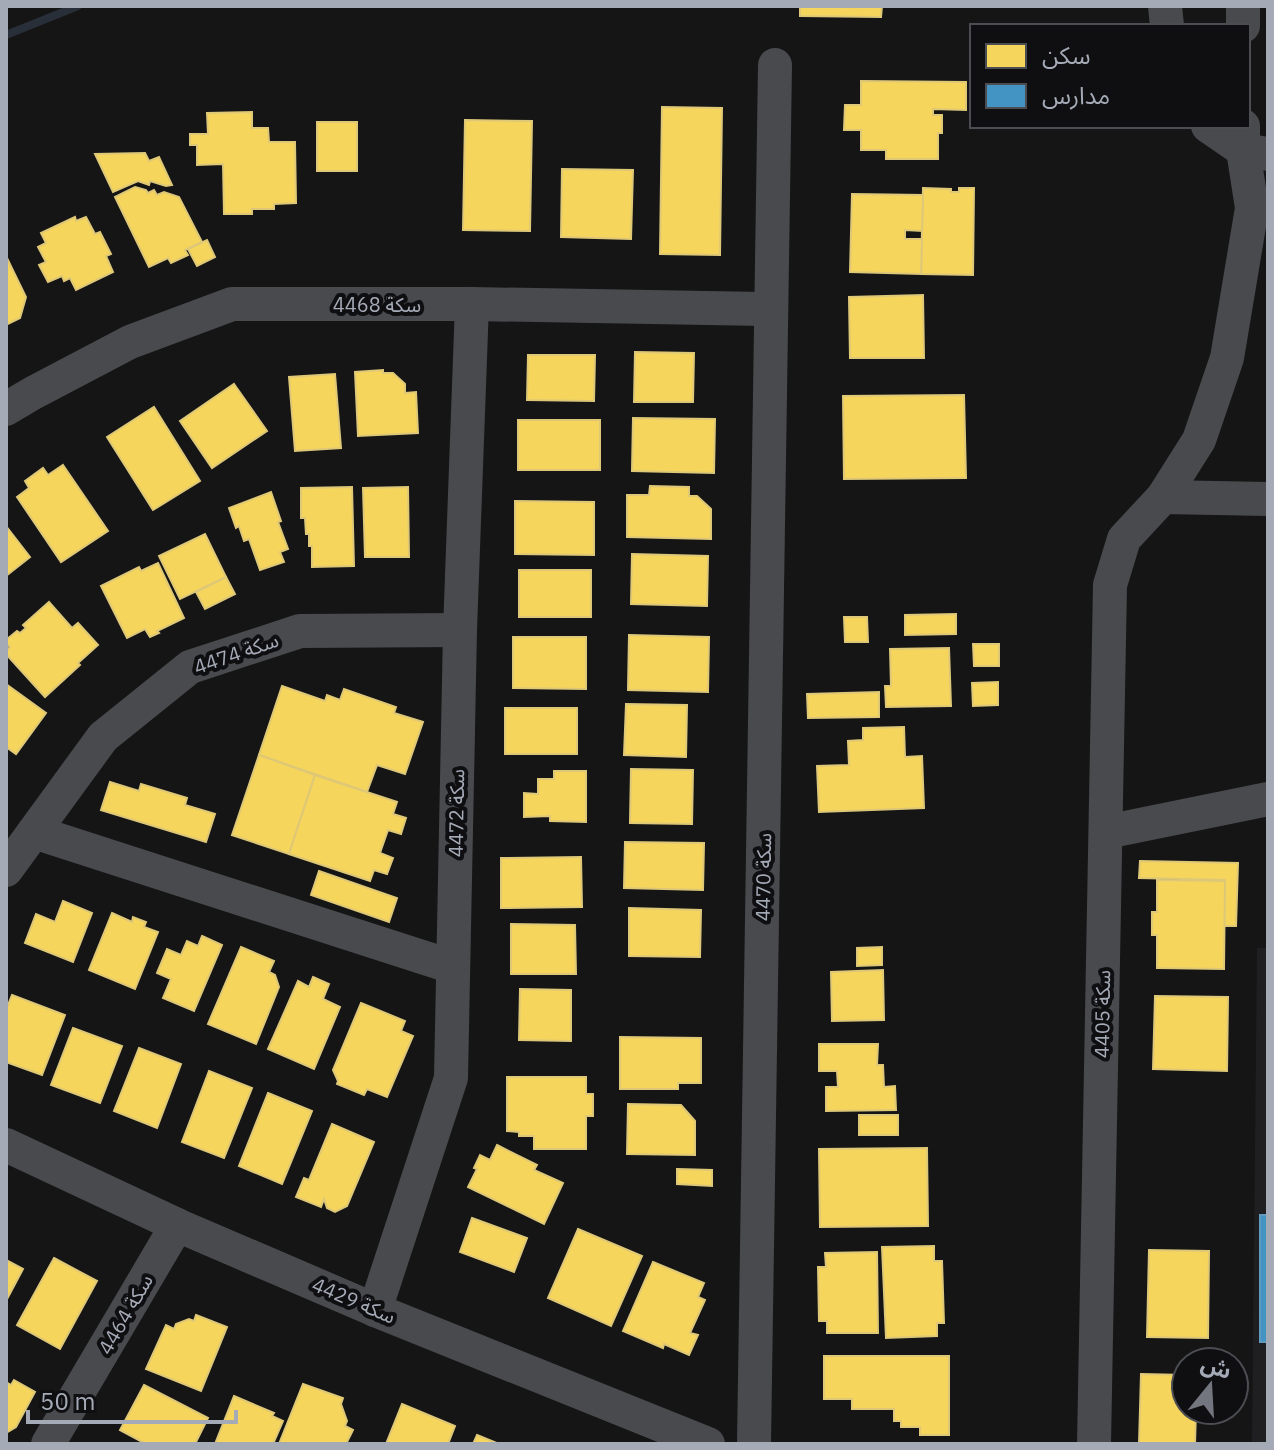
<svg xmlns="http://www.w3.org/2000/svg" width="1274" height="1450" viewBox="0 0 1274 1450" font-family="'IBM Plex Sans','Noto Sans Arabic',sans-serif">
  <rect width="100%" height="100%" fill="#151515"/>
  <polygon fill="#1f1f21" points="1257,948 1268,948 1268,1444 1252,1444"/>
  <g fill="#f6d55c" stroke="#dec877" stroke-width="2">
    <polygon points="800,6 882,6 881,17 800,16"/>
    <polygon points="861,81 966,82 966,110 933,109 933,115 942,115 942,133 938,133 938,159 886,159 886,150 861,150 861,130 844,130 845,105 861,105"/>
    <polygon points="662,107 722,108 720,255 660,254"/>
    <polygon points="252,112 252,128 268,128 269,142 295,142 296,203 274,204 274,209 252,209 252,214 224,214 223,164 197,165 197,145 190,145 190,134 208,134 207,113"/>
    <polygon points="465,120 532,121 530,231 463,230"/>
    <rect x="317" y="122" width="40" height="49"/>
    <polygon points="145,153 149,161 159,157 172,185 166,186 150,181 149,185 138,181 113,192 95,154"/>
    <polygon points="562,169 633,170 631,239 561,237"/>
    <polygon points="135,187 146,190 148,193 154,190 157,195 164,192 179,197 202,242 185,250 188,255 171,263 168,258 149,267 115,197"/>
    <polygon points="923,188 951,189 951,192 959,192 959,188 974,188 973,275 921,274"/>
    <polygon points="852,194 923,195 922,231 905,230 905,239 922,239 921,274 850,272"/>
    <polygon points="75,217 76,221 86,217 95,234 100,232 111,254 106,256 113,272 76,290 70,278 64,281 62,276 48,282 39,265 46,262 38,247 46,243 41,233"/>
    <polygon points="207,240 215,257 197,266 188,249"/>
    <polygon points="6,256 26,297 20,318 6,325"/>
    <polygon points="923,295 924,358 850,358 849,297"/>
    <polygon points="635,352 694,353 693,402 634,402"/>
    <polygon points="528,355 595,355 594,401 527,400"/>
    <polygon points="383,370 383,373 393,373 405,384 405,393 416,392 418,433 358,436 355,372"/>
    <polygon points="335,374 341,448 295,451 289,377"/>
    <polygon points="234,384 267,431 212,468 180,421"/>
    <polygon points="964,395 966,478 844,479 843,396"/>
    <polygon points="154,407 200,481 153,510 107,437"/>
    <polygon points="633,418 715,419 714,473 632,471"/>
    <rect x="518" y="420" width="82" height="50"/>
    <polygon points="63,465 108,531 61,562 17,497 29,488 25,481 43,468 48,475"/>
    <polygon points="650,486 689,487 689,496 697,496 711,509 711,539 627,537 627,495 649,495"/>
    <polygon points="352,487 354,566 312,567 312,546 309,546 309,534 306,534 305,518 301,518 301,488"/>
    <polygon points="408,487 409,557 365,557 363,488"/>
    <polygon points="271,492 281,521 278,522 288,549 280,552 284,562 260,570 249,539 244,541 239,526 236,528 229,508"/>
    <polygon points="515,501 594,502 594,555 515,554"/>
    <polygon points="6,526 30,557 6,576"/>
    <polygon points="205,534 226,577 180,599 159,556"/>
    <polygon points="632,554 708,556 707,606 631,604"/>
    <polygon points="158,563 184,618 157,631 159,633 150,637 145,629 127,638 101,586 139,567 141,571"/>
    <rect x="519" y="570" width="72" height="47"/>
    <polygon points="226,577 235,594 205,609 196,592"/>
    <polygon points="49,602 72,628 78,623 98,645 78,663 80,665 45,697 6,654 6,651 10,647 6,643 6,640 17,631 20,633 26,628 23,625"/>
    <polygon points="956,614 956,634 905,635 905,615"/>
    <polygon points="844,617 867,617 868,642 845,642"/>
    <polygon points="629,635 709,637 708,692 628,690"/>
    <polygon points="513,637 586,637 586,689 513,688"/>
    <polygon points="973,644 999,644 999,666 974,666"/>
    <polygon points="949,648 951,706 886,707 885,686 891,686 890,649"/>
    <polygon points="998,682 998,705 973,706 972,683"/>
    <polygon points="6,684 46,713 16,754 6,747"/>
    <polygon points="282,686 325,701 327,695 340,700 344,689 396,707 394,713 423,722 405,774 377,765 367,792 259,755"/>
    <polygon points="879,692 879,717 808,718 807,694"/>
    <polygon points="626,704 687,705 686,757 624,755"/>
    <rect x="505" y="708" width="72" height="46"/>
    <polygon points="904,727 905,757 922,756 924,808 819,812 817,766 849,765 848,741 863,740 863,728"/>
    <polygon points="259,755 315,775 289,854 232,835"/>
    <polygon points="631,769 693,770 692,824 630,823"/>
    <polygon points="554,771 586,771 586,822 550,821 550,816 524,817 524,793 538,794 538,779 554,779"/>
    <polygon points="315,775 397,802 393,814 406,818 401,834 388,830 380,853 393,858 387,874 374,870 370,881 289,854"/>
    <polygon points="110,782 139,791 141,784 187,798 185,805 215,814 206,842 101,810"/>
    <polygon points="625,842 704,843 703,890 624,888"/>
    <polygon points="581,857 582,907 501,908 501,858"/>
    <polygon points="1140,861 1238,863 1236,926 1224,926 1225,880 1139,878"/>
    <polygon points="319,871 397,898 389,922 311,895"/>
    <polygon points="1157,880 1225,881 1224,969 1157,968 1157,935 1152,935 1152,912 1157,912"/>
    <polygon points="63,901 92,913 73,962 25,943 36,914 55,922"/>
    <polygon points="629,908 701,910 700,957 629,956"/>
    <polygon points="112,913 132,922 133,917 146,922 144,927 158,932 135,989 89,970"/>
    <polygon points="511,924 575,925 576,974 511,974"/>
    <polygon points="202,936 222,945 194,1011 163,998 171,979 157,973 167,949 181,955 187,941 198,946"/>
    <polygon points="241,947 274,961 269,972 275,975 279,987 256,1044 208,1024"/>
    <polygon points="882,947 882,965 857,966 857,948"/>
    <polygon points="883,970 884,1020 832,1021 831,972"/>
    <polygon points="313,977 329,984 323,999 340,1007 314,1069 268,1049 298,981 309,987"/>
    <polygon points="520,989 571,990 571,1041 519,1040"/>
    <polygon points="12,995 65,1015 42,1075 6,1062 6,1010"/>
    <polygon points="1155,996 1228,997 1227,1071 1153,1069"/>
    <polygon points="361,1003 405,1021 401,1031 413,1036 387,1097 367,1089 364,1095 337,1084 338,1081 333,1070"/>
    <polygon points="73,1028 122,1046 100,1103 51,1085"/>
    <polygon points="620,1037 701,1038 701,1083 678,1083 678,1089 620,1089"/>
    <polygon points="819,1044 878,1044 877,1065 883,1065 884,1087 895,1086 896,1110 826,1111 826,1087 838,1087 837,1071 819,1071"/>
    <polygon points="139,1048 181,1064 157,1128 114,1111"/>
    <polygon points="209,1071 252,1088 224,1158 182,1142"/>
    <polygon points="507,1077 586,1077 586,1094 593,1094 593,1116 586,1116 586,1149 534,1149 534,1136 519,1136 519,1132 507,1131"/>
    <polygon points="268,1093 312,1111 282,1184 239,1166"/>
    <polygon points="628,1104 681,1105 695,1121 695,1155 627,1154"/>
    <rect x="859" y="1115" width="39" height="20"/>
    <polygon points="332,1124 374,1142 347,1206 335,1212 327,1208 324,1199 321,1207 296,1197 304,1178 309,1180"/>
    <polygon points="497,1145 537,1165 534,1170 563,1183 544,1224 468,1187 477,1169 474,1168 480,1155 490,1160"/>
    <polygon points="927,1148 928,1226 820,1227 819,1149"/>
    <polygon points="677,1169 712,1170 712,1186 677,1184"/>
    <polygon points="472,1218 527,1238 514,1272 460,1252"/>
    <polygon points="578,1229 642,1256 611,1326 548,1298"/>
    <polygon points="934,1246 934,1261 942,1261 944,1323 937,1323 937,1336 886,1338 882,1247"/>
    <polygon points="1149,1250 1209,1251 1208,1338 1147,1337"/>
    <polygon points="877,1252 878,1333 827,1333 827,1321 819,1321 818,1267 826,1267 825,1253"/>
    <polygon points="54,1258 97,1281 60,1349 17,1325"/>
    <polygon points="6,1260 23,1269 6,1301"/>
    <polygon points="653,1262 704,1283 698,1297 705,1300 690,1333 698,1335 689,1355 664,1344 663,1348 623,1331"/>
    <polygon points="196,1315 227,1327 201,1391 146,1369 166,1325 174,1329 176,1324 189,1319 194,1321"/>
    <polygon points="824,1356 949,1356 949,1435 920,1435 920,1427 901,1427 901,1421 894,1421 894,1409 852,1409 852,1399 824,1399"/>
    <polygon points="1141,1374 1186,1375 1186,1410 1196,1410 1195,1444 1139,1444"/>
    <polygon points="14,1380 35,1392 16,1427 6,1433 6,1382 11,1385"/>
    <polygon points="303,1384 343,1398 341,1404 347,1421 345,1426 353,1430 346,1444 279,1444"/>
    <polygon points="144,1385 208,1418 195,1444 146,1444 120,1430"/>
    <polygon points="234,1396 274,1413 272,1416 283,1421 273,1444 215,1444"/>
    <polygon points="402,1404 455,1426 448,1444 386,1444"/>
    <polygon points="477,1435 499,1444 473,1444"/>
  </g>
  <rect fill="#4393c3" stroke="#609abf" stroke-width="2" x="1260" y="1215" width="8" height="127"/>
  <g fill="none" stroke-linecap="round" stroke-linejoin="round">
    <polyline stroke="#282f38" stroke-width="8" points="6,35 78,6"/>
    <g stroke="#494a4e" stroke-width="34">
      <polyline points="1165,6 1167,26"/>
      <polyline points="1243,26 1243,6"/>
      <polyline points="1208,126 1243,150 1268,154"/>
      <polyline points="6,409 33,393 130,342 232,304 472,304 771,309"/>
      <polyline points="1163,497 1268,499"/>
      <polyline points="34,832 453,967"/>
      <polyline points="1106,832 1268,799"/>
      <polyline points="6,870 103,737 190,667 300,631 460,630"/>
      <polyline points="6,1145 177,1225 375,1310 708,1444"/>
      <polyline points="375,1310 451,1078 460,630 472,304"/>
      <polyline points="48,1444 177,1225"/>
      <polyline points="754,1444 775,65"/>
      <polyline points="1094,1444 1110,585 1124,539 1163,497 1199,440 1227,358 1252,208 1243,150 1243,126"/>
    </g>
  </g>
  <g text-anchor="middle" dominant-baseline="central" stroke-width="8" stroke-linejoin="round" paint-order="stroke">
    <g font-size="20" fill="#a5aab7" stroke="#0f0f11">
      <text x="377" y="304">سكة 4468</text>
      <text transform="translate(236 653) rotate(-19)">سكة 4474</text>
      <text transform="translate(456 813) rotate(-89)">سكة 4472</text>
      <text transform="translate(763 877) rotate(-89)">سكة 4470</text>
      <text transform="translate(1102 1014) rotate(-89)">سكة 4405</text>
      <text transform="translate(354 1300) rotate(23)">سكة 4429</text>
      <text transform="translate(125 1314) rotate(-60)">سكة 4464</text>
    </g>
  </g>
  <rect width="1274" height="1450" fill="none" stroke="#a5aab7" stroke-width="16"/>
  <rect x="970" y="24" width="280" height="104" fill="#0f0f11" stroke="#4b4d53" stroke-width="2"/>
  <rect x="986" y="44" width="40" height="24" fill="#f6d55c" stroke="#4b4d53" stroke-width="2"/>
  <text x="1042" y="64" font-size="24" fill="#a5aab7">سكن</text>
  <rect x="986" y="84" width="40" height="24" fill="#4393c3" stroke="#4b4d53" stroke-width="2"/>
  <text x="1042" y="104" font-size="24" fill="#a5aab7">مدارس</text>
  <g transform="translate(1210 1386) rotate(18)"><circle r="38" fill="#0f0f11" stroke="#4b4d53" stroke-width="2"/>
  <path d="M0-6L14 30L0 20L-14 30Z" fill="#73767e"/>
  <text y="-12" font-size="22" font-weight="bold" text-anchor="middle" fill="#a5aab7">ش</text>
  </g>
  <path d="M28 1410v12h208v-12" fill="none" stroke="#a5aab7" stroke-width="4"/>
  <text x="40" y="1410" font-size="24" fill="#a5aab7" stroke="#0f0f11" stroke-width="6" paint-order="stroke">50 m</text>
</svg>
